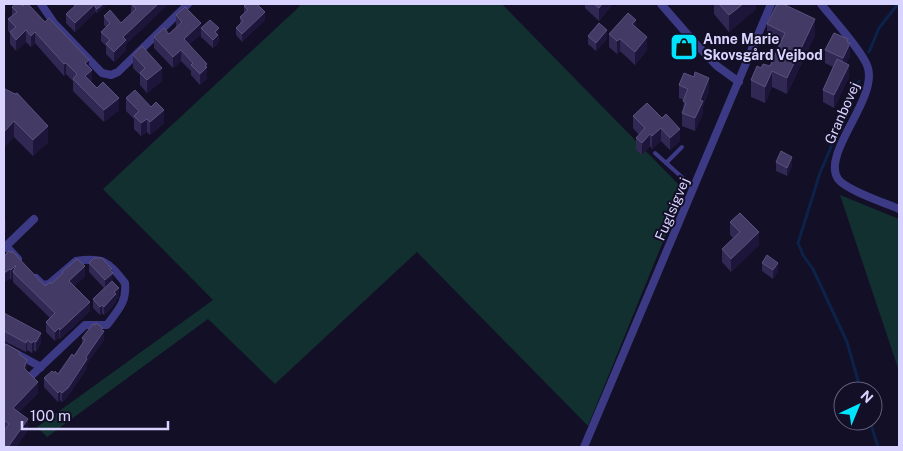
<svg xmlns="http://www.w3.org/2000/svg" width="903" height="451" viewBox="0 0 903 451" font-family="'Public Sans',sans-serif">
  <rect width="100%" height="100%" fill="#130f26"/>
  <g fill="#12302f">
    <polygon points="298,4 502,4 684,190 588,426 417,252 275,384 208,319 47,437 37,427 213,300 103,189 300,6"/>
    <polygon points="840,195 899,219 899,371"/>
  </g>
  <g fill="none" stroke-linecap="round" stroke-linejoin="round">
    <g stroke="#0c2248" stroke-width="3">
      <polyline points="869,52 879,28 898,4"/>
      <polyline points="859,81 820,173 798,243 803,255 813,269 847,342 861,391"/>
      <polyline points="870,421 878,447"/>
    </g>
    <g stroke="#3d3a85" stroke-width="4">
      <polyline points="655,153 694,188"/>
      <polyline points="666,163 682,147"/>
    </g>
    <g stroke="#3d3a85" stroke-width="8">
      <polyline points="41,4 54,23 102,73 111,75 118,72 188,4"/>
      <polyline points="661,4 695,43 717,66 739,82"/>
      <path d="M821,4C832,18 864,53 868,68C877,100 821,154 838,179C846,190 885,203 899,209"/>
      <polyline points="6,246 18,259"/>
      <polyline points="4,248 34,219"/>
      <polyline points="4,347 41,367"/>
      <path d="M30,377L85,325H107C118,310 127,302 125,283C108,261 103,257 76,261L49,284L43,285L36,278"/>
      <polyline points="584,447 771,4"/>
    </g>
  </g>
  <g fill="#312854">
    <polygon points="73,4 107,4 97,13 95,11 95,12 75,32 66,23 66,14 74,7"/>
    <polygon points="131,4 168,4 126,44 126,50 114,62 106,54 106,46 101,41 101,32 106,27 104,25 104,16 121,23 131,13"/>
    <polygon points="585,4 613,4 599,21 585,8"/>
    <polygon points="714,4 756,4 756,9 729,32 714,14"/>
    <polygon points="244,6 265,20 242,42 236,35 236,28 240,24 240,17 244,13"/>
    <polygon points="12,7 89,67 92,82 91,82 119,110 104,122 73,91 73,81 66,74 64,76 35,43 31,47 26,42 16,51 10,44 10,33 8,31 8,19 12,16"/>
    <polygon points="176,15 219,37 218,43 213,48 201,37 201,34 189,45 207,64 207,78 200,85 191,75 191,71 181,61 173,68 154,48 154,37 169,34 176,27"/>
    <polygon points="767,24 815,35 787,94 772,87 765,103 751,97 751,80 761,68 770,66 779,46 767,41"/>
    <polygon points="636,27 647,50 635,65 620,51 617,54 609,47 609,34"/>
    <polygon points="588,36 607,39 596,51 588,44"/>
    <polygon points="848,42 850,56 846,63 849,77 834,108 823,102 823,90 833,67 825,63 825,50"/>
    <polygon points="133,55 162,81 147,93 140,85 140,75 133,68"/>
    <polygon points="679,85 709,90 703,106 703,113 695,131 682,126 682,113 683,110 684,100 679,98"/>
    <polygon points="4,90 48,142 33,156 14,137"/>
    <polygon points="126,98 164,123 150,135 147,132 141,136 134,129 134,119 126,111"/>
    <polygon points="647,103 680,141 670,150 661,141 652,149 650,146 642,155 636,150 636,138 639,135 633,128 633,116"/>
    <polygon points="776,162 792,166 787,176 776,171"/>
    <polygon points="730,222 759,245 731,272 722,262 722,249 733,238 730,235"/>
    <polygon points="4,256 45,286 51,284 62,274 62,272 85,276 74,286 90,311 60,339 59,337 55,341 46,332 46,322 50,318 13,282 13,278 11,280 10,278 4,283"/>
    <polygon points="89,263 112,272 112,281 119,297 116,300 116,302 112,307 104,315 102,313 100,315 93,308 93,299 104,288 89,272"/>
    <polygon points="762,263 778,271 773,279 762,271"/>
    <polygon points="4,313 41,342 36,352 34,350 32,353 27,350 26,352 4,341"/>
    <polygon points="103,331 104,340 87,363 87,368 68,396 62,402 60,400 58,402 44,387 44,378 54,373 58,374 74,356 82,343 82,338"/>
    <polygon points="4,347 20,356 38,393 19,412 28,430 16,447 4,447"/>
  </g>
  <g fill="#1d163a">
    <polygon points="4,4 6,4 6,11 4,14"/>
    <polygon points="95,4 95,12 75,32 75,23"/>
    <polygon points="103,4 107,4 97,13 97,9"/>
    <polygon points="158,4 168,4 126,44 126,50 114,62 114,52 123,37"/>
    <polygon points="602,4 613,4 599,21 599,8"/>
    <polygon points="743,4 756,4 756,9 729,32 729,15"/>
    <polygon points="265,12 265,20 242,42 242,34"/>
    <polygon points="815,19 815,35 787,94 787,78"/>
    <polygon points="636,20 636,32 632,24"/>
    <polygon points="201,23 201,34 184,50 184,39"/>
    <polygon points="219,28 218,43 213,48 213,40 215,32"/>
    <polygon points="26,30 26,42 16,51 16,40"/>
    <polygon points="607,30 607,39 596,51 596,43"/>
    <polygon points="35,32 35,43 31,47 31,36"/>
    <polygon points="647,37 647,50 635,65 635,52"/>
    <polygon points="620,39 620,51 617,54 617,41"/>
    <polygon points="848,39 848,46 850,43 850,56 843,71 843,58"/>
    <polygon points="181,50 181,61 173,68 173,57"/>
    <polygon points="89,60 89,72 85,63"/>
    <polygon points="66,63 66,74 64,76 64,64"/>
    <polygon points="207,64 207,78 200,85 200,74"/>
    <polygon points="849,65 849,77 834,108 834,95"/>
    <polygon points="162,68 162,81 147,93 147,80"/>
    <polygon points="92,70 92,82 85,88 85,76"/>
    <polygon points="772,71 772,87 765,103 765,87"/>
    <polygon points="709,78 709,90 703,106 703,113 695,131 695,118 700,100"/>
    <polygon points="119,98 119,110 104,122 104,110"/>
    <polygon points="164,110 164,123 150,135 150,122"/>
    <polygon points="147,119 147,132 141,136 141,123"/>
    <polygon points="14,121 14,137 4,148 4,132"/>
    <polygon points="48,126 48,142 33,156 33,140"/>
    <polygon points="661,128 661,141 652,149 652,136"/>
    <polygon points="680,129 680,141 670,150 670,138"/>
    <polygon points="650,134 650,146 642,155 642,143"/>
    <polygon points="792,157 792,166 787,176 787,168"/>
    <polygon points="6,220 6,230 4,232 4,222"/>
    <polygon points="759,232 759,245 731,272 731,259"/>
    <polygon points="778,263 778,271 773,279 773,270"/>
    <polygon points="16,265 13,272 13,278 11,280 11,270"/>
    <polygon points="85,266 85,276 69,291 69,281"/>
    <polygon points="10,269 10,278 4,283 4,273"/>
    <polygon points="112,269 113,281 105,289 105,280"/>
    <polygon points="119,288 119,297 116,300 116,302 112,307 104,315 104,307 114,292"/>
    <polygon points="90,302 90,311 60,339 60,330"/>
    <polygon points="102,305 102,313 100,315 100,307"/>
    <polygon points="59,328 59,337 55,341 55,332"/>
    <polygon points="103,328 104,340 87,363 87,368 68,396 62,402 62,393"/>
    <polygon points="41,333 41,342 36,352 36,342"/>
    <polygon points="27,340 27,350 26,352 26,343"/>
    <polygon points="34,341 34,350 32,353 32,343"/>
    <polygon points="27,360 27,371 24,368"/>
    <polygon points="38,382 38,393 13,419 13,408"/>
    <polygon points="60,391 60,400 58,402 58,393"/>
    <polygon points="28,419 28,430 16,447 8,447"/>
  </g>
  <g fill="#433a66" stroke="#5a527e">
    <polygon points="16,4 21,4 23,6 25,4 28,4 45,22 49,18 89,60 85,63 92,70 85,76 97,88 103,82 119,98 104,110 73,79 77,74 66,63 64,64 35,32 31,36 26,30 16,40 10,32 16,27 8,19 17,12 12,7"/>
    <polygon points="77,4 95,4 75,23 66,14"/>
    <polygon points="95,4 103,4 97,9 95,7"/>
    <polygon points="132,4 158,4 123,37 126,40 114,52 106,44 110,40 101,32 110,23 104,16 110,10 121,23 136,9"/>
    <polygon points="247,4 257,4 265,12 242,34 236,28 243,21 240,17 248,10 244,6"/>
    <polygon points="594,4 602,4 599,8"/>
    <polygon points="719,4 743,4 729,15"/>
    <polygon points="777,4 783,4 815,19 787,78 772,71 765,87 751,80 757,66 761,68 763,64 770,66 785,33 767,24"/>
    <polygon points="185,7 201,23 184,39 207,64 205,66 207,67 200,74 191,65 193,63 181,50 173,57 154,37 164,28 169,34 182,22 176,15"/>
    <polygon points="628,13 636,20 632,24 647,37 635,52 620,39 617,41 609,34"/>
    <polygon points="210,20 219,28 215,32 218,35 213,40 201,28"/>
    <polygon points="599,23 607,30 596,43 588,36"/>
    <polygon points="834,33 848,39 847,42 850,43 843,58 825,50"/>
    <polygon points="142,46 162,68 147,80 140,73 145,68 133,55"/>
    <polygon points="837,59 849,65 834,95 823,90"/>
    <polygon points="695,72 709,78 700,100 703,101 695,118 682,113 686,103 683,101 688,89 679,85 684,73 694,77"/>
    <polygon points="5,89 15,94 17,93 48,126 33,140 14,121 4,132 4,90"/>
    <polygon points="135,90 151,107 156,102 164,110 150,122 147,119 141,123 134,116 139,111 126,98"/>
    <polygon points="647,103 662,118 666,114 680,129 670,138 661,128 652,136 650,134 642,143 636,138 645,128 633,116"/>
    <polygon points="781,151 792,157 787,168 776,162"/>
    <polygon points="740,213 759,232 731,259 722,249 740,232 730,222"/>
    <polygon points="9,251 11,253 12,251 45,286 50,282 51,284 63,273 62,272 77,259 85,266 69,281 90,302 60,330 59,328 55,332 46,322 55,313 13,272 16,265 11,270 10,269 4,273 4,256"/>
    <polygon points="767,255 778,263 773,270 762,263"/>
    <polygon points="94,258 102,258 112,269 110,270 113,273 105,280 89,263"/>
    <polygon points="112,281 119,288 114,292 116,294 112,298 104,307 102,305 100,307 93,299"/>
    <polygon points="4,313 41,333 36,342 34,341 32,343 27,340 26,343 4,331"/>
    <polygon points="96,323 103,328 101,330 104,331 86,357 87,359 68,388 62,393 60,391 58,393 44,378 52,371 54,373 55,371 58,374 72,354 74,356 85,340 82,338 93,324 95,325"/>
    <polygon points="6,344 20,352 19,354 27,360 24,368 38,382 13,408 28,419 8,447 4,447 4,431 9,424 4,420 4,347"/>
  </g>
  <defs>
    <symbol id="shop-square" viewBox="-11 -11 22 22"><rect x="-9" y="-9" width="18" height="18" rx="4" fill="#00e5ff" stroke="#130f26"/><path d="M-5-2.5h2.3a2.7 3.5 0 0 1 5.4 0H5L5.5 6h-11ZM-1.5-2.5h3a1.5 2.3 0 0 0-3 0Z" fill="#111"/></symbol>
  </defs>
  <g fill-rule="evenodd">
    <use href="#shop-square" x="668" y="31" width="32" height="32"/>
  </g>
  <g text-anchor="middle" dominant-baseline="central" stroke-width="4" stroke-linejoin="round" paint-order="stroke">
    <g font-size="14" font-weight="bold" fill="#d9d4ff" stroke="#130f26" text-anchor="start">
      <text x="703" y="39">Anne Marie<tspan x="703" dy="16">Skovsgård Vejbod</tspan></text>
    </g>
    <g font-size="14" fill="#d9d4ff" stroke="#130f26">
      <text transform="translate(842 113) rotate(-66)">Granbovej</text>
      <text transform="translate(672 209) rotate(-67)">Fuglsigvej</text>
    </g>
  </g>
  <rect width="903" height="451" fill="none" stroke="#d9d4ff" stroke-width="10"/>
  <g transform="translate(858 406) rotate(44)"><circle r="24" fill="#130f26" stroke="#625e7d"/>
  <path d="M0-4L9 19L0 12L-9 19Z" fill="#00e5ff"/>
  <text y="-8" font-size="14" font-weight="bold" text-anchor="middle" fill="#d9d4ff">N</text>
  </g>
  <path d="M22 421v8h146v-8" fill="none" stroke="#d9d4ff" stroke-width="2.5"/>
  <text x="30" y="421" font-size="15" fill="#d9d4ff" stroke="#130f26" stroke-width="4" paint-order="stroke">100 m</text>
</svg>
